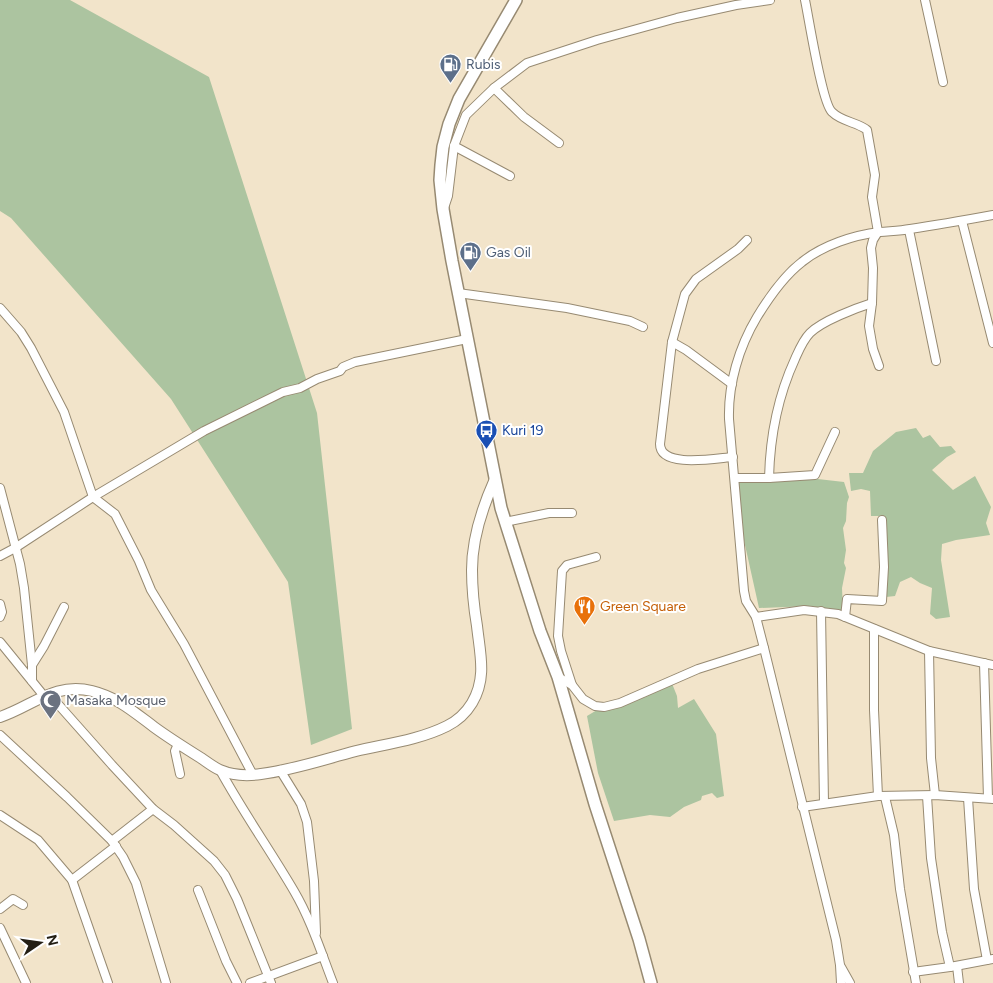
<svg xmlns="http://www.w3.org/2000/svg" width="993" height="983" viewBox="0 0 993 983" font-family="Figtree,sans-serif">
  <rect width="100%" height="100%" fill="#f2e4ca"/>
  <g fill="#acc4a0">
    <polygon points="0,0 70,0 209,77 317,413 352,729 311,745 288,582 171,399 11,218 0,211"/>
    <polygon points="916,428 923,438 930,435 940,447 951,446 956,452 947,457 932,470 953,490 975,476 991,507 986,523 990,535 956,540 942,544 941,560 950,617 936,619 930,614 932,588 920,583 911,577 900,582 895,596 886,597 886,522 882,516 871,516 870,491 861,489 851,491 849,473 863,473 873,451 896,432"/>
    <polygon points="809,478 844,482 849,497 847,503 846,521 843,528 846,550 844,563 846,568 842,588 843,611 810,606 759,608 739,518 736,485 739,485 738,482"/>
    <polygon points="671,681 677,696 678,708 694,699 716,734 724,796 717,798 712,793 702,796 701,800 684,807 670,817 650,815 614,821 598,773 587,716 597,710 608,710 626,704"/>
  </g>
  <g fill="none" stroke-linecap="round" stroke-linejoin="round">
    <defs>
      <g id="minor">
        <path d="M805,0C809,19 822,103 832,112C842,122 857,122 867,130L875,175L872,197L878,232L873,240L871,248L873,268L872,303L869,326L873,349L879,366"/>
        <polyline points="925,0 943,82"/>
        <polyline points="494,88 524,117 559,143"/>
        <polyline points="454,146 510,176"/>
        <polyline points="444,208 448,196 454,146 466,115 494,88 527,63 597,40 677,18 736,5 770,0"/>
        <polyline points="962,221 993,343"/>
        <polyline points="909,230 936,361"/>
        <polyline points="458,293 567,308 630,321 643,327"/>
        <polyline points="0,308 21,332 31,348 64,412 93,497 115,514 139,561 151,590 184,644 253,775"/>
        <polyline points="672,342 686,350 732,384"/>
        <path d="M733,457C717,458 660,469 660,444L672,342L685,294L696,279L738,249L747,240"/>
        <path d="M735,478H769C770,437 778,396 795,359C799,350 803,340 810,333C822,321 856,308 872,303"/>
        <polyline points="769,478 815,475 835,432"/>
        <polyline points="0,488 20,564 24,588 32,665 32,681"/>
        <polyline points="505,522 549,513 572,513"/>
        <polyline points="0,556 15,548 93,497 204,431 283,392 300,388 317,379 340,371 343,367 355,362 467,339"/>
        <polyline points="0,604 2,612 0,617"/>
        <polyline points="821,611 824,803"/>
        <polyline points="756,617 804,610 838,614 929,651 993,665"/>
        <polyline points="845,617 847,599 882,601 884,567 882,520"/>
        <polyline points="874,629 874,710 878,796"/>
        <polyline points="0,642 44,696"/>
        <polyline points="929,651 931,758 935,795"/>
        <polyline points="984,663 988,798"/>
        <polyline points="32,665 44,646 64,607"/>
        <polyline points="558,677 572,685 583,699 595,706 604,707 620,703 698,669 764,648"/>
        <polyline points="572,685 561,651 558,636 562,571 567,565 596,557"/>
        <polyline points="49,694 112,765 153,809 174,825 214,861 225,875 237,899 271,983"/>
        <polyline points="0,735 67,797 112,841 123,857 136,883 166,983"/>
        <polyline points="178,744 175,751 180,774"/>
        <path d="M220,770C243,812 270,850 294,891C311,920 321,952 333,983"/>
        <polyline points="280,770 301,804 307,822 314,881 316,933"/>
        <polyline points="927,796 931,858 942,932 950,967"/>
        <polyline points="885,797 894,835 900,889 916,983"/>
        <polyline points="968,798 974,889 987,960"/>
        <polyline points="802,807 878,796 935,795 993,799"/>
        <polyline points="0,815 38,840 72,880 108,983"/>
        <polyline points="112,841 153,809"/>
        <polyline points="72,880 116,846"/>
        <polyline points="198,890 226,961 237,983"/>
        <polyline points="0,909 13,899 23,905"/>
        <polyline points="0,928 26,983"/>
        <polyline points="957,966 959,983"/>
        <polyline points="841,967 850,983"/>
        <polyline points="913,972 950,967 993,959"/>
        <polyline points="250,983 323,956"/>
        <path d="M841,983L840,965L836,940L764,648L756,617L746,601L744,591L729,419C728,384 739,347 757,317C768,299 785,275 802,262C823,245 854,235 880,232C890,231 900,231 910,229C938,225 966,220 993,215"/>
      </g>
      <path id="major" d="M0,717C33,706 54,682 92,691C117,697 134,712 154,727C169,738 185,748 201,758C207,762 213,767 220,770C232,775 248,776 261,774C293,770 325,759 356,751C386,744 419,740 447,726C457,721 466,713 472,703C487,678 480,654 477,626C474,608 472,589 472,570C472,538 482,508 495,479"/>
      <polyline id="highway" points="516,0 459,99 449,124 443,147 441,165 440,180 443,209 452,261 501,508 540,631 558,677 595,804 639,939 651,983"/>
    </defs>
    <use href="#minor" stroke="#978a72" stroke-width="10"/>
    <use href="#major" stroke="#978a72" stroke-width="12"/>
    <use href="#highway" stroke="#978a72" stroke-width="14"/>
    <use href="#minor" stroke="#fff" stroke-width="8"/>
    <use href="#major" stroke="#fff" stroke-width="10"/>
    <use href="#highway" stroke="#fff" stroke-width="11"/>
  </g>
  <defs>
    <symbol id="fuel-pin" viewBox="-11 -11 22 30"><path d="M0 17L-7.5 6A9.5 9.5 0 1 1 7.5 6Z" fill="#5c6f8a" stroke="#fff"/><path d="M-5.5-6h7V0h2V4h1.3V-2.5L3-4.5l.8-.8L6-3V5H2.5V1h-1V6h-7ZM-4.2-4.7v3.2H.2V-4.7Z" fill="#fff"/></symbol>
    <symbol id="bus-pin" viewBox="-11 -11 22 30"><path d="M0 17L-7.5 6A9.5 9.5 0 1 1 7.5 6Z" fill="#1a4fb4" stroke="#fff"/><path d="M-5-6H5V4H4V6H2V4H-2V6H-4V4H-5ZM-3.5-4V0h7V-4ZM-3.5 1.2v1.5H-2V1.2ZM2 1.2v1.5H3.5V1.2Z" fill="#fff"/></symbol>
    <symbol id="restaurant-pin" viewBox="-11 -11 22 30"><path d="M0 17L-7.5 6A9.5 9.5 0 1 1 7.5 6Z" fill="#e8710a" stroke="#fff"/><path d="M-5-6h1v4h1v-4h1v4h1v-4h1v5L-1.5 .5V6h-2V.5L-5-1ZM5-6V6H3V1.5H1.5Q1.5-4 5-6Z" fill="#fff"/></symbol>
    <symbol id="mosque-pin" viewBox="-11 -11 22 30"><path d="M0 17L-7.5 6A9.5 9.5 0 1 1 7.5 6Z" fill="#6b7280" stroke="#fff"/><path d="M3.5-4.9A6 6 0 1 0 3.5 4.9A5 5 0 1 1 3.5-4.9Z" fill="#fff"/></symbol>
  </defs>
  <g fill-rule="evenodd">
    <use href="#fuel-pin" x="438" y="52" width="25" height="34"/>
    <use href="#fuel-pin" x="458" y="240" width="25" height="34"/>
    <use href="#bus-pin" x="474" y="418" width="25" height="34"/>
    <use href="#restaurant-pin" x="572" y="594" width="25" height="34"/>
    <use href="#mosque-pin" x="38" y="688" width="25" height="34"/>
  </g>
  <g text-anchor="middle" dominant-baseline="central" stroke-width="4" stroke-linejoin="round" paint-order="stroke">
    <g font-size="14" fill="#4e5e75" stroke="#fff" text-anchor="start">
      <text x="466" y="64">Rubis</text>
      <text x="486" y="252">Gas Oil</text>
    </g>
    <g font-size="14" fill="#164399" stroke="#fff" text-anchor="start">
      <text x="502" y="430">Kuri 19</text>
    </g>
    <g font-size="14" fill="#c56008" stroke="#fff" text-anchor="start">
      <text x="600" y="606">Green Square</text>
    </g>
    <g font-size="14" fill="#5b616d" stroke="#fff" text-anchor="start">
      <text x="66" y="700">Masaka Mosque</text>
    </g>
  </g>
  <g transform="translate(40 943) rotate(77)" stroke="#ffffff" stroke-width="4" paint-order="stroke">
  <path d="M0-4L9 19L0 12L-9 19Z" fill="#241f15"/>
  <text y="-8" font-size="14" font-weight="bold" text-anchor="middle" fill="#241f15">N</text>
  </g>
</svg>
